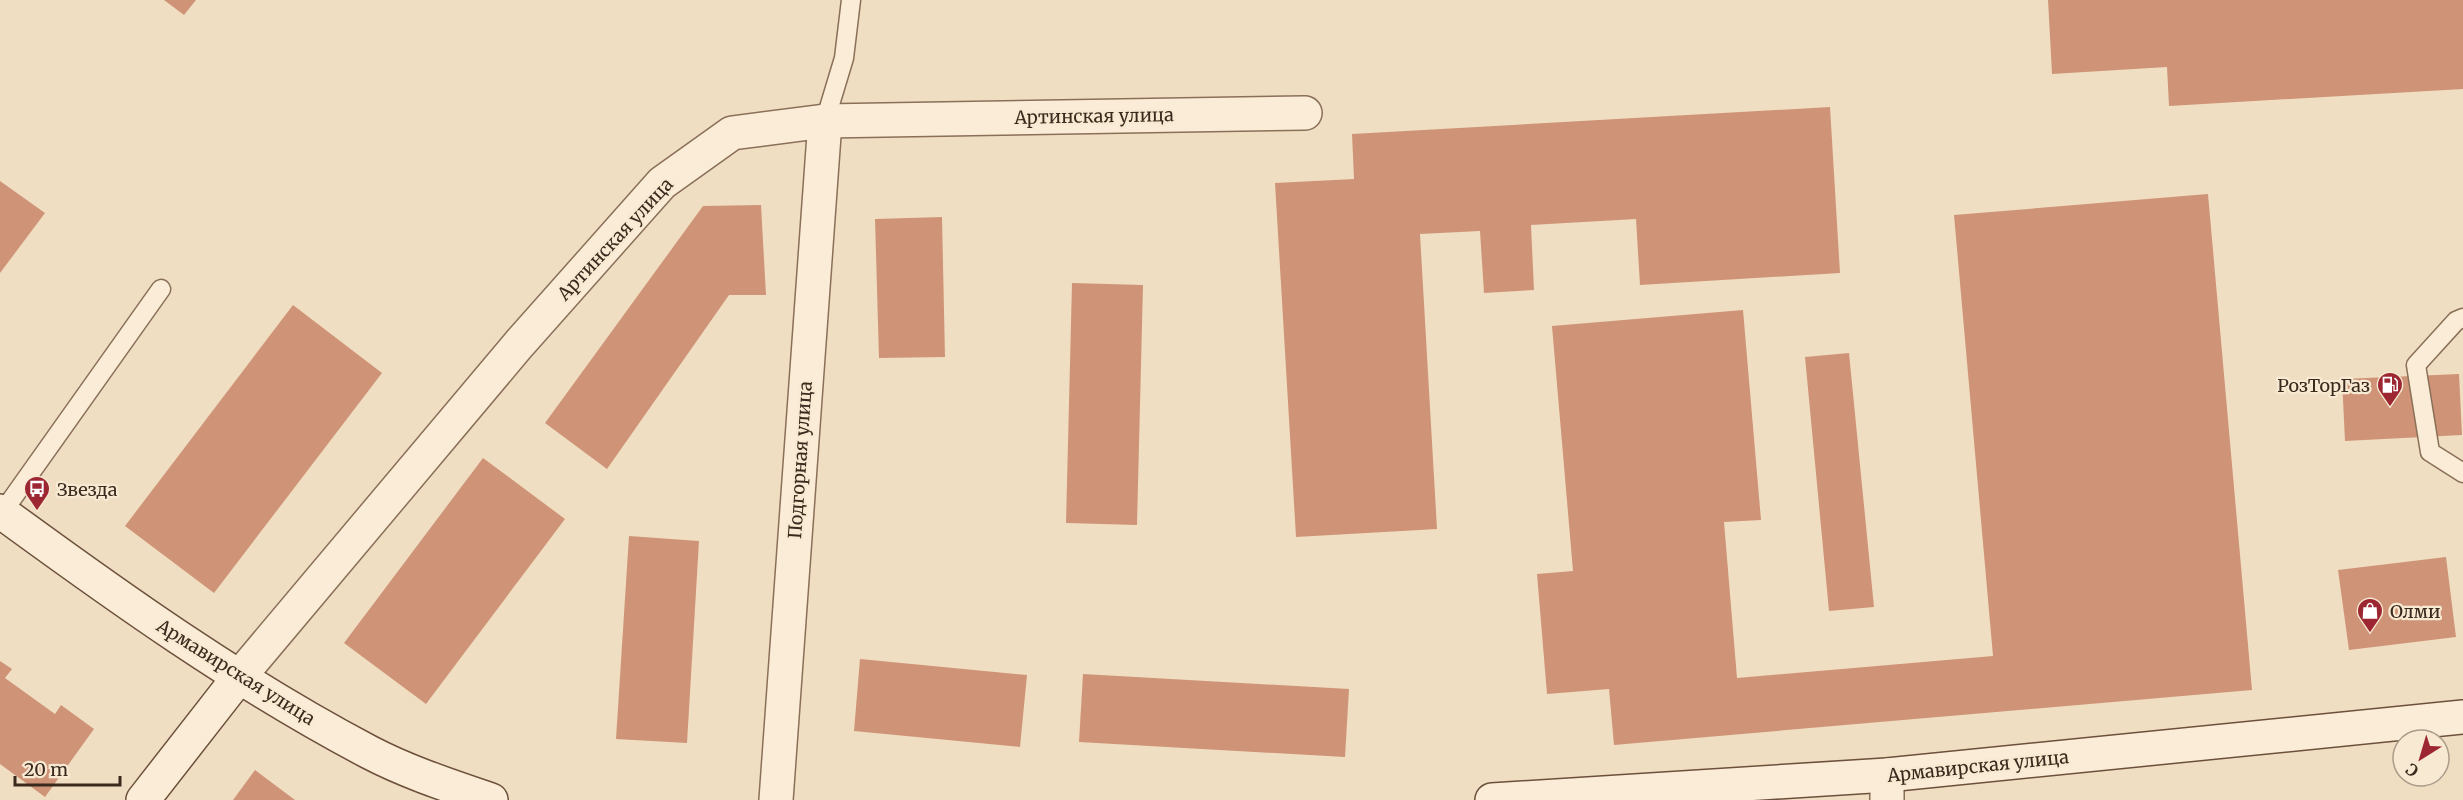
<svg xmlns="http://www.w3.org/2000/svg" width="2463" height="800" viewBox="0 0 2463 800" font-family="Merriweather,serif">
  <rect width="100%" height="100%" fill="#f0dec2"/>
  <g fill="#cf9477">
    <polygon points="164,0 196,0 184,15"/>
    <polygon points="2048,0 2463,0 2463,89 2169,106 2167,67 2052,74"/>
    <polygon points="1830,107 1840,273 1640,285 1636,219 1531,225 1534,290 1484,293 1480,231 1420,234 1437,529 1296,537 1275,183 1354,179 1352,134"/>
    <polygon points="0,181 45,213 0,273"/>
    <polygon points="2208,194 2252,690 1614,745 1609,689 1547,694 1537,574 1573,571 1552,326 1743,310 1761,520 1724,522 1737,678 1993,656 1954,215"/>
    <polygon points="761,205 766,295 729,295 607,469 545,423 703,206"/>
    <polygon points="942,217 945,357 879,358 875,219"/>
    <polygon points="1072,283 1143,285 1137,525 1066,523"/>
    <polygon points="293,305 382,373 214,593 125,526"/>
    <polygon points="1849,353 1874,607 1829,611 1805,357"/>
    <polygon points="2459,374 2462,435 2345,441 2342,379"/>
    <polygon points="483,458 565,519 426,704 344,643"/>
    <polygon points="629,536 699,541 687,743 616,739"/>
    <polygon points="2446,557 2456,637 2349,650 2338,570"/>
    <polygon points="860,659 1027,675 1020,747 854,731"/>
    <polygon points="0,661 12,669 5,678 55,714 61,705 94,729 45,797 0,764"/>
    <polygon points="1083,674 1349,689 1345,757 1079,742"/>
    <polygon points="255,770 295,800 233,800"/>
  </g>
  <g fill="none" stroke-linecap="round" stroke-linejoin="round">
    <defs>
      <g id="lane">
        <polyline points="825,121 844,58 851,0"/>
        <polyline points="2463,318 2456,321 2416,365 2430,452 2463,473"/>
        <polyline points="2,513 161,289"/>
      </g>
      <g id="street">
        <polyline points="239,677 519,344 662,183 732,133 825,121 1305,113"/>
        <polyline points="776,800 825,121"/>
        <polyline points="1887,800 1887,775"/>
      </g>
      <g id="secondary">
        <path d="M0,511C119,598 238,683 369,752C407,772 450,786 491,800"/>
        <polyline points="143,800 239,677"/>
        <polyline points="1492,800 1887,775 2463,717"/>
      </g>
    </defs>
    <use href="#lane" stroke="#8a6f59" stroke-width="21"/>
    <use href="#street" stroke="#8a6f59" stroke-width="36"/>
    <use href="#secondary" stroke="#6c503c" stroke-width="36"/>
    <use href="#lane" stroke="#faecd6" stroke-width="18"/>
    <use href="#street" stroke="#faecd6" stroke-width="33"/>
    <use href="#secondary" stroke="#faecd6" stroke-width="33"/>
  </g>
  <defs>
    <symbol id="fuel-pin" viewBox="-11 -11 22 30"><path d="M0 17L-7.5 6A9.5 9.5 0 1 1 7.5 6Z" fill="#9c2631" stroke="#f7e9d2"/><path d="M-5.5-6h7V0h2V4h1.3V-2.5L3-4.5l.8-.8L6-3V5H2.5V1h-1V6h-7ZM-4.2-4.7v3.2H.2V-4.7Z" fill="#fff"/></symbol>
    <symbol id="bus-pin" viewBox="-11 -11 22 30"><path d="M0 17L-7.5 6A9.5 9.5 0 1 1 7.5 6Z" fill="#9c2631" stroke="#f7e9d2"/><path d="M-5-6H5V4H4V6H2V4H-2V6H-4V4H-5ZM-3.5-4V0h7V-4ZM-3.5 1.2v1.5H-2V1.2ZM2 1.2v1.5H3.5V1.2Z" fill="#fff"/></symbol>
    <symbol id="shop-pin" viewBox="-11 -11 22 30"><path d="M0 17L-7.5 6A9.5 9.5 0 1 1 7.5 6Z" fill="#9c2631" stroke="#f7e9d2"/><path d="M-5-2.5h2.3a2.7 3.5 0 0 1 5.4 0H5L5.5 6h-11ZM-1.5-2.5h3a1.5 2.3 0 0 0-3 0Z" fill="#fff"/></symbol>
  </defs>
  <g fill-rule="evenodd">
    <use href="#fuel-pin" x="2375" y="370" width="30" height="40"/>
    <use href="#bus-pin" x="22" y="474" width="30" height="40"/>
    <use href="#shop-pin" x="2355" y="596" width="30" height="40"/>
  </g>
  <g text-anchor="middle" dominant-baseline="central" stroke-width="4.5" stroke-linejoin="round" paint-order="stroke">
    <g font-size="18" fill="#3a291d" stroke="#f7e9d2">
      <text transform="translate(1094 116) rotate(-1)">Артинская улица</text>
      <text transform="translate(615 239) rotate(-47)">Артинская улица</text>
      <text transform="translate(800 460) rotate(-86)">Подгорная улица</text>
      <text transform="translate(236 672) rotate(32)">Армавирская улица</text>
      <text transform="translate(1978 766) rotate(-6)">Армавирская улица</text>
    </g>
    <g font-size="18" fill="#3a291d" stroke="#f7e9d2" text-anchor="start">
      <text x="2370" y="385" text-anchor="end">РозТорГаз</text>
      <text x="57" y="489">Звезда</text>
      <text x="2390" y="611">Олми</text>
    </g>
  </g>
  <g transform="translate(2421 758) rotate(217)"><circle r="28" fill="#f7e9d2" stroke="#ab9c8a" stroke-width="1.5"/>
  <path d="M0-4.5L10 22L0 15L-10 22Z" fill="#9c2631"/>
  <text y="-9" font-size="16" font-weight="bold" text-anchor="middle" fill="#3a291d">С</text>
  </g>
  <path d="M15 776v9h105v-9" fill="none" stroke="#3a291d" stroke-width="3"/>
  <text x="24" y="776" font-size="18" fill="#3a291d" stroke="#f7e9d2" stroke-width="4.5" paint-order="stroke">20 m</text>
</svg>
